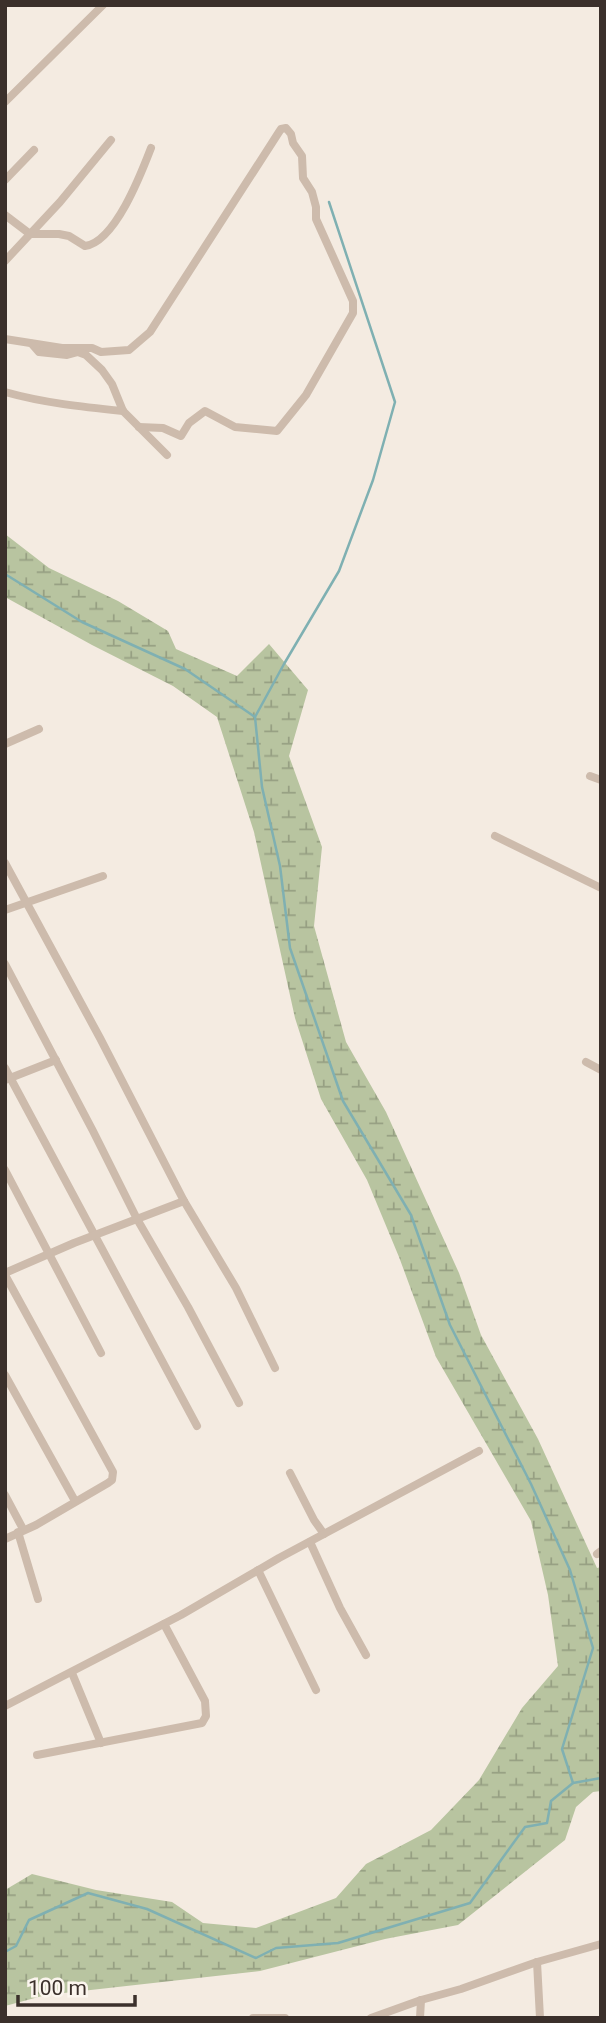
<svg xmlns="http://www.w3.org/2000/svg" width="606" height="2023" viewBox="0 0 606 2023" font-family="Roboto,sans-serif">
  <defs>
    <pattern id="wetland-marsh" width="20" height="14" patternUnits="userSpaceOnUse" patternTransform="scale(1.75)"><rect width="20" height="14" fill="#b8c4a0"/><path d="M1 5h8M5 5V1M11 12h8M15 12V8" fill="none" stroke="#97a083"/></pattern>
  </defs>
  <rect width="100%" height="100%" fill="#f4ebe1"/>
  <polygon fill="url(#wetland-marsh)" points="5,534 49,568 118,601 168,631 176,649 237,676 269,644 308,690 289,756 322,847 314,926 346,1042 386,1112 459,1273 481,1335 538,1439 597,1568 601,1567 601,1791 593,1792 576,1807 565,1840 458,1925 385,1939 260,1971 46,1995 5,2006 5,1890 32,1874 96,1890 172,1902 203,1923 256,1928 336,1898 366,1864 431,1830 479,1780 522,1708 558,1666 548,1595 531,1521 436,1357 399,1257 367,1180 321,1099 295,1018 254,832 217,717 173,686 92,645 5,597"/>
  <g fill="none" stroke-linecap="round" stroke-linejoin="round">
    <g stroke="#7fb0b2" stroke-width="2.5">
      <polyline points="5,574 82,622 185,669 255,717 262,787 280,866 290,948 343,1101 411,1215 450,1325 531,1484 570,1570 593,1648 562,1749 573,1783"/>
      <polyline points="255,717 284,664 339,571 373,480 395,402 329,202"/>
      <polyline points="5,1952 16,1946 29,1920 88,1893 147,1909 256,1958 276,1948 338,1943 470,1903 525,1827 547,1823 551,1801 573,1783 601,1778"/>
    </g>
    <g stroke="#cdbbac" stroke-width="8">
      <polyline points="5,102 103,5"/>
      <polyline points="5,180 34,150"/>
      <path d="M5,215L30,234H59L69,236L85,246C115,242 141,174 151,148"/>
      <polyline points="5,261 60,202 111,140"/>
      <polyline points="5,339 62,348 92,348 101,352 129,350 150,332 279,132 281,129 286,128 291,134 293,143 302,156 303,178 312,192 316,207 316,219 353,301 353,313 306,395 277,431 235,427 205,411 189,423 181,436 163,428 139,427"/>
      <polyline points="32,344 39,352 67,355 78,352 86,355 102,370 112,384 123,411 167,455"/>
      <path d="M5,392C44,403 83,407 123,411"/>
      <polyline points="5,744 39,729"/>
      <polyline points="590,776 601,780"/>
      <polyline points="495,836 601,888"/>
      <polyline points="5,863 100,1038 184,1201 236,1288 275,1368"/>
      <polyline points="5,910 103,876"/>
      <polyline points="5,964 93,1131 137,1219 188,1307 239,1403"/>
      <polyline points="586,1062 601,1070"/>
      <polyline points="5,1068 197,1426"/>
      <polyline points="5,1080 56,1060"/>
      <polyline points="5,1170 101,1353"/>
      <polyline points="5,1273 74,1243 184,1201"/>
      <polyline points="5,1275 113,1472 112,1480 108,1483 36,1525 5,1539"/>
      <polyline points="5,1375 75,1501"/>
      <polyline points="290,1473 314,1520 324,1534"/>
      <polyline points="5,1495 23,1529"/>
      <polyline points="18,1532 38,1599"/>
      <polyline points="310,1542 340,1608 366,1655"/>
      <polyline points="597,1554 601,1551"/>
      <polyline points="258,1570 316,1690"/>
      <polyline points="72,1673 101,1743"/>
      <polyline points="5,1706 181,1615 279,1558 479,1451"/>
      <polyline points="37,1755 202,1723 206,1716 205,1701 164,1624"/>
      <polyline points="537,1962 540,2018"/>
      <polyline points="253,2018 285,2018"/>
      <polyline points="371,2018 421,2000 461,1989 537,1962 601,1944"/>
      <polyline points="420,2018 421,2000"/>
    </g>
  </g>
  <rect width="606" height="2023" fill="none" stroke="#3b302b" stroke-width="14"/>
  <path d="M18 1995v10h117v-10" fill="none" stroke="#3b302b" stroke-width="3.5"/>
  <text x="28" y="1995" font-size="21" fill="#3b302b" stroke="#fbf5ee" stroke-width="5" paint-order="stroke">100 m</text>
</svg>
